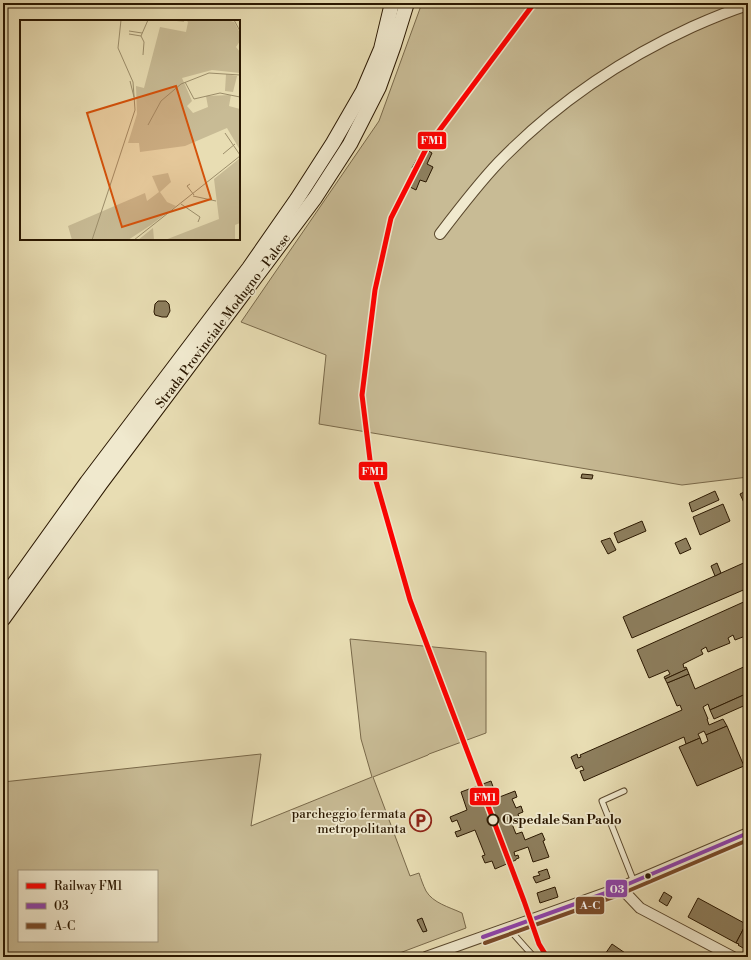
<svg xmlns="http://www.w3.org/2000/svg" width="751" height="960" viewBox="0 0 751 960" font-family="'Libre Bodoni',serif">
  <rect width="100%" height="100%" fill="#e8ddb3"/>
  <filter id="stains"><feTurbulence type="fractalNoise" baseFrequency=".005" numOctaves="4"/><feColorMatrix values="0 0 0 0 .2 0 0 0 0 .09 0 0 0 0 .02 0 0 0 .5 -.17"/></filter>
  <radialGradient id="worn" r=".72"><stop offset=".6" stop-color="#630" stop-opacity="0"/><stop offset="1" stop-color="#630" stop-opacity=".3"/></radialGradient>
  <g fill="#c8bb95" stroke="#79694a" fill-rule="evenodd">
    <polygon points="422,3 748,3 748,477 682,485 319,424 326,355 241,322 379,121"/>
    <path d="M350,639L486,652V733L429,754L428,755L373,777L410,876L419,873C421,879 423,885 426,891C433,903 449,907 462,913L466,928L389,957H3V782L261,754L251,826L372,777L361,739ZM19,871H157V941H19Z"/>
  </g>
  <g fill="#8d7e5d" stroke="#2a1700">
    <polygon points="427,150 432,153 427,164 433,167 426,182 420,180 416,190 410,187 418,171 412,168 417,159 422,161"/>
    <polygon points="158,301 166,301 169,304 170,311 167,317 162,317 155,315 154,312 155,304"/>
    <polygon points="582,474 593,475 592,479 581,478"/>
    <polygon points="748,490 748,506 746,507 740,494"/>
    <polygon points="715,491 719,500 692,512 689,503"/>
    <polygon points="723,504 730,521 700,535 693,517"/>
    <polygon points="642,521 646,531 618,543 614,533"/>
    <polygon points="610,538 616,550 608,554 601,541"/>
    <polygon points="686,538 691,549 680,554 675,543"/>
    <polygon points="748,561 748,588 632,638 623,617"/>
    <polygon points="717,563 721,573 715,576 711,566"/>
    <polygon points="748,600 748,635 735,640 733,635 728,638 730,643 708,652 706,647 701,650 703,654 683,664 684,668 686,667 687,669 665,679 664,677 670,674 668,670 649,678 637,650"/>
    <polygon points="748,665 748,693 710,710 708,704 703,707 708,719 707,719 709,725 723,719 727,726 706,735 704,731 698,734 700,738 686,744 684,737 584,781 580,771 584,770 582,766 576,769 571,757 577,754 578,758 581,757 580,755 682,710 680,705 677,706 667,683 689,674 695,689"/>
    <polygon points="687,669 689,674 667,683 665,679"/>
    <polygon points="748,693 748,704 714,719 710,710"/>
    <polygon points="727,726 744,766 697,786 679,747 700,738 702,744 708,741 706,735"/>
    <polygon points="491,781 497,798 515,791 517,797 512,799 516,808 521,806 523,812 518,814 520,821 512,824 516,834 522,832 525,840 542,833 545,840 543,841 549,857 533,862 528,847 514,852 515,856 518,855 519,858 516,859 516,860 495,869 492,861 485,863 482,856 485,855 475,830 457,837 455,832 461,830 457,820 452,822 450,817 467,810 461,792"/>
    <polygon points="547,869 550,878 536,883 533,877 540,875 538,872"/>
    <polygon points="555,887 558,897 540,903 537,893"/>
    <polygon points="664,892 672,897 667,906 659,901"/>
    <polygon points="698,898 746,924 736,943 688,917"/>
    <polygon points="422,918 427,931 423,932 417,920"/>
    <polygon points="746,924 748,925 748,951 738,945 739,944 736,943"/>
    <polygon points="612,944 631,957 603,957"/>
  </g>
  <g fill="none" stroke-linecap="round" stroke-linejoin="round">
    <defs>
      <g id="service">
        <polyline points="624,791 602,801 634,882"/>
        <polyline points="508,928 534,957"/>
      </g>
      <g id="minor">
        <path d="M440,234C459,209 478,184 499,162C554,105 620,60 692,27C710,19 729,11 748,5"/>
        <polyline points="621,888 640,908 733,957"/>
        <polyline points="426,957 614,890 748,833"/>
      </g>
      <g id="secondary">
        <polyline points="3,599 87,482 249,268 297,199 333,143 363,91 381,49 392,3"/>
        <polyline points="3,619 101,483 315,198 350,144 379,87 394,45 407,3"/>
      </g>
    </defs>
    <use href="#service" stroke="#5a482d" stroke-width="7"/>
    <use href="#minor" stroke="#5a482d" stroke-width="12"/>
    <use href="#secondary" stroke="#2a1700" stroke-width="16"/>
    <use href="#service" stroke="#f0e9ce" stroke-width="5"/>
    <use href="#minor" stroke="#f0e9ce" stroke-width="10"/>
    <use href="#secondary" stroke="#f0e9ce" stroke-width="14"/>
    <defs>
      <polyline id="bus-1" points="483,937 614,890 748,833"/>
      <polyline id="bus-2" points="485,943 616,896 748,840"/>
    </defs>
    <use href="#bus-1" stroke="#f0e9ce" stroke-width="7"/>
    <use href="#bus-2" stroke="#f0e9ce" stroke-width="7"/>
    <use href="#bus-1" stroke="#8e44ad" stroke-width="4"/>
    <use href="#bus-2" stroke="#7a4b2a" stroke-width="4"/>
    <defs>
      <polyline id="rail-1" points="536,3 532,6 427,147 391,218 375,290 362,395 370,460 410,600 524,901 539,944 547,957"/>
    </defs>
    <use href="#rail-1" stroke="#f0e9ce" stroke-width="8"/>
    <use href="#rail-1" stroke="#f00" stroke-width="5"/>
  </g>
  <defs>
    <symbol id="parking-ring" viewBox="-11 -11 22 22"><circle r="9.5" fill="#f0e9ce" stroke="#8f2418" stroke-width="1.5"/><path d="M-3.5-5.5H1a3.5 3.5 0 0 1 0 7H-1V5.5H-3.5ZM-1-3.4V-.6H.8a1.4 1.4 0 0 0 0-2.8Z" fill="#8f2418"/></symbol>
  </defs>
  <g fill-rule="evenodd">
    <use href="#parking-ring" x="408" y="808" width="25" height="25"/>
  </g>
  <circle fill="#f0e9ce" stroke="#2a1700" stroke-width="2" cx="493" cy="820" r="5.5"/>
  <circle fill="#2a1700" stroke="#f0e9ce" stroke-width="1.5" cx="648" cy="876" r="3.5"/>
  <g text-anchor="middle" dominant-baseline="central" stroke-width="3.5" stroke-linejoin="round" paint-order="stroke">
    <g font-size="13" fill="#2a1700" stroke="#f0e9ce">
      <text transform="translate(223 321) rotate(-53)">Strada Provinciale Modugno - Palese</text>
    </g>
    <g font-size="13" fill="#2a1700" stroke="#f0e9ce" text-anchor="end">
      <text x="406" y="814">parcheggio fermata<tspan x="406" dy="15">metropolitanta</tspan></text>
    </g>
    <g font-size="13" font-weight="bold" fill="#2a1700" stroke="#f0e9ce" text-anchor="start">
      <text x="502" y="820">Ospedale San Paolo</text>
    </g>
  </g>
  <g transform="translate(20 20)">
    <rect width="220" height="220" fill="#e8ddb3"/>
    <path d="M166,0H207L214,2L220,13V21L216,27L220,32V53L192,50L162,58L172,81L167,86L173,93L188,87L186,76L211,75L209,86L220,89V130L207,108L165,126L120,132L119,123H108L117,94L116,66L124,68L140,7L166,12L168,2ZM206,54L217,56L213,72L205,71ZM220,138V203L215,205V220H145L199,199L194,159ZM148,153L151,162L140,172L147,182L156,186L131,205L108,220H52L48,206L125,173L127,181L139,172L132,156ZM133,208L134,220H118Z" fill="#c8bb95"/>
    <path fill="none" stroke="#9c8e6b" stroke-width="1" d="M149,0L164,1M214,0L220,11M109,11L122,13M109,14L121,16M123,35L124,22L121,16L128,0M110,61L114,77M165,62L174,79L200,73L220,77M128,105L141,81L161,64L189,53L220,55M205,113L220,135M203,134L215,124M170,164L167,166L174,175M173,176L196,181M161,184L180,197L178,202M72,220L115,90L113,62L98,28L101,0M114,220L220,136"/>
    <path fill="#d5520b" fill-opacity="0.15" stroke="#d5520b" stroke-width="2" d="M156,66L191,179L102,207L67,93Z"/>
    <rect width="220" height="220" fill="none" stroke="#2a1700" stroke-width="2"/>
  </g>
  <g stroke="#f0e9ce" stroke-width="1.5">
    <rect x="417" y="131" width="30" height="19" rx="4" fill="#f00"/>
    <rect x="358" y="461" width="30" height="20" rx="4" fill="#f00"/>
    <rect x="469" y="787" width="31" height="19" rx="4" fill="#f00"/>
    <rect x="605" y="879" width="23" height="19" rx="4" fill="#8e44ad"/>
    <rect x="575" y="896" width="30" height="19" rx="4" fill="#7a4b2a"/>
  </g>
  <g font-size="11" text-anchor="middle" font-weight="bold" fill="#fff">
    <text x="432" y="144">FM1</text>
    <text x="373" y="475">FM1</text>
    <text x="485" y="801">FM1</text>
    <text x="617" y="893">03</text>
    <text x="590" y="909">A-C</text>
  </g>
  <rect width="751" height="960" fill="none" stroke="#e8ddb3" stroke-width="16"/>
  <rect x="4" y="4" width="743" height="952" fill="none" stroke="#2a1700" stroke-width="2"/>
  <rect x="8" y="8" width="735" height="944" fill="none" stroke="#2a1700"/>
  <rect x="18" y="870" width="140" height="72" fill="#f0e9ce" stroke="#a1957c"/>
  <rect x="26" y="883" width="20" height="6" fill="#ff0000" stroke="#a1957c"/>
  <text x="54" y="890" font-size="12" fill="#2a1700">Railway FM1</text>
  <rect x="26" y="903" width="20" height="6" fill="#8e44ad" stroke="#a1957c"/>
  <text x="54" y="910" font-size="12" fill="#2a1700">03</text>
  <rect x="26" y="923" width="20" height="6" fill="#7a4b2a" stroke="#a1957c"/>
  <text x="54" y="930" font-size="12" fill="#2a1700">A-C</text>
  <rect width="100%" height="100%" filter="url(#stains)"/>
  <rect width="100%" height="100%" fill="url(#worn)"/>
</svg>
